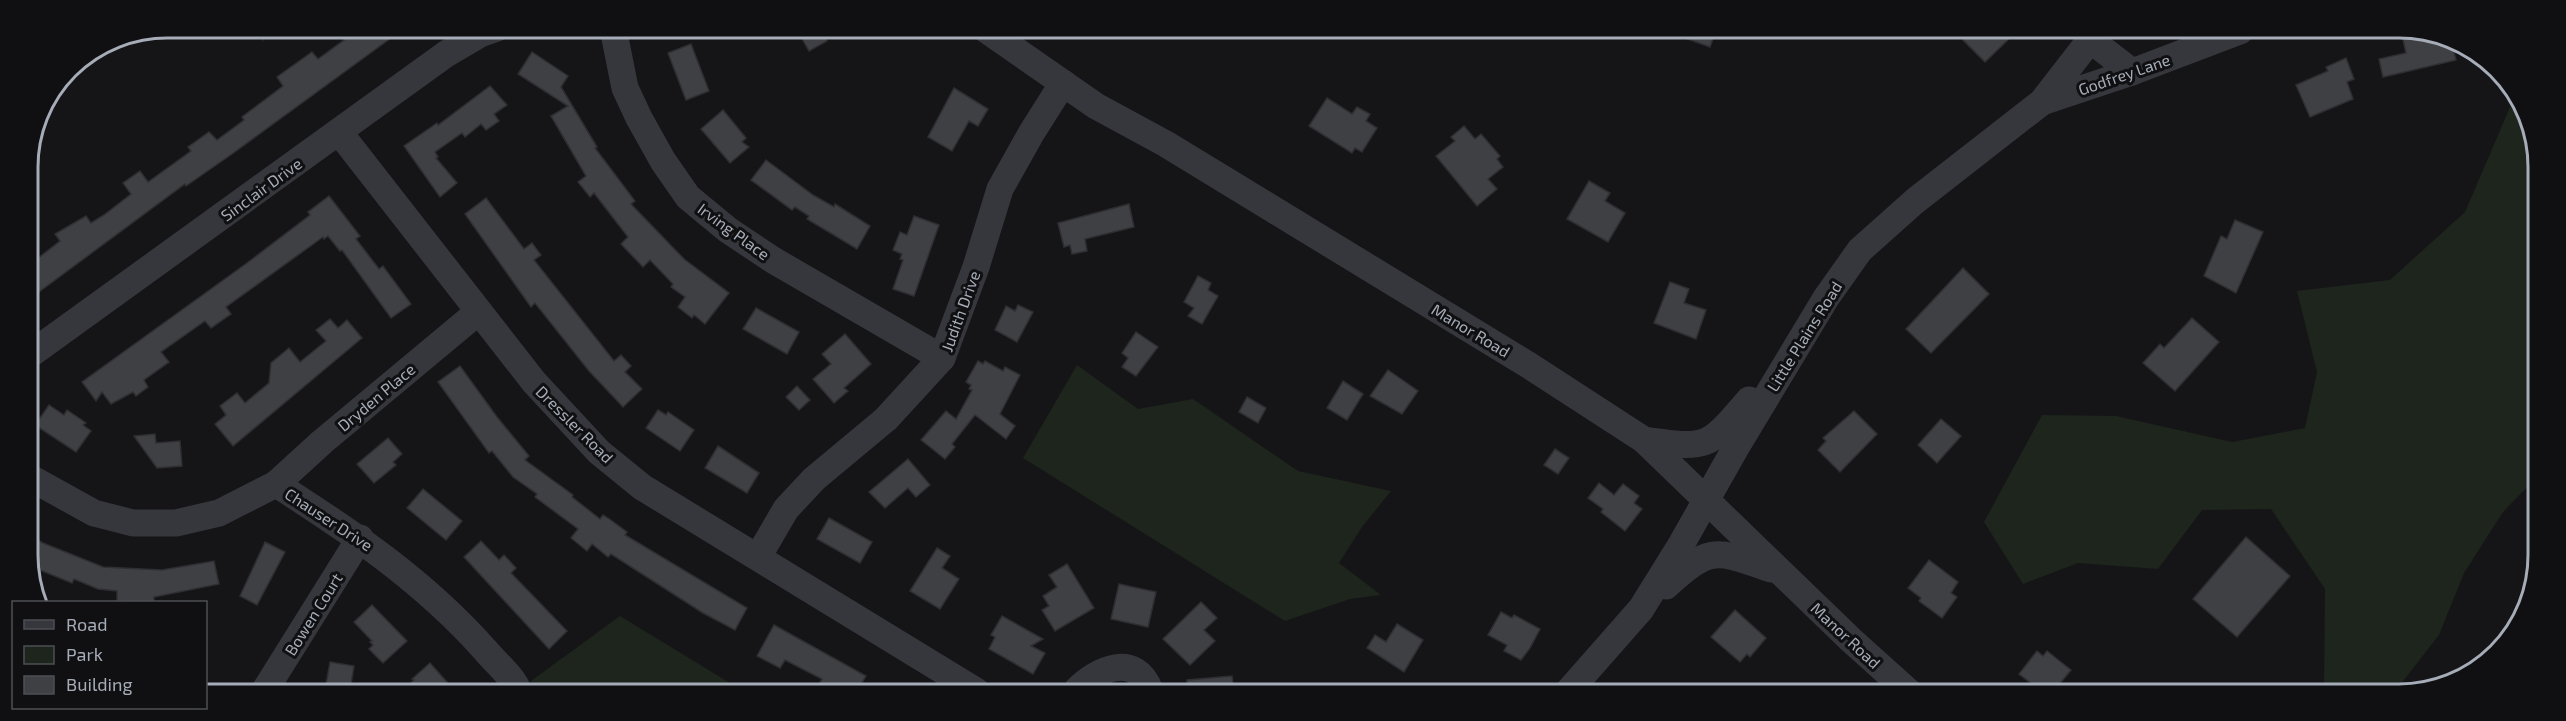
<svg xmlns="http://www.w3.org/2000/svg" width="2566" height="721" viewBox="0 0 2566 721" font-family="'Exo 2',sans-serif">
  <rect width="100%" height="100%" fill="#151517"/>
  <g fill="#1d251d">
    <polygon points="262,27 281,27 262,42"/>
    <polygon points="2516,101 2536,140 2535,479 2503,512 2464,573 2439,635 2393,694 2324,694 2325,589 2271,509 2202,510 2158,569 2078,563 2023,584 1984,522 2042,415 2116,416 2232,442 2305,428 2317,372 2297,291 2390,280 2465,212 2511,105"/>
    <polygon points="1077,365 1138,409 1193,399 1298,471 1391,491 1362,527 1339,563 1381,595 1350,599 1285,621 1023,458"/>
    <polygon points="620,616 743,691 534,690 531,681"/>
  </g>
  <g fill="#3f4044" stroke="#2f2f33" stroke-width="1.5">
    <polygon points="347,27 406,27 232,154 186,186 185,184 28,300 28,266 60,241 55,234 86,216 91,223 104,215 131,194 123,183 140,171 148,182 191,151 188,147 209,132 217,140 244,120 242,117 283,86 277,77 312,52 318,59 344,40 340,35"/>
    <polygon points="796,28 820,28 827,41 809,51"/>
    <polygon points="1668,30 1716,30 1710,47 1668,32"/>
    <polygon points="1972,31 2017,31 1985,62 1963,40"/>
    <polygon points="2416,32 2435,32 2451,41 2456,60 2383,77 2379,59 2406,53 2402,35"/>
    <polygon points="691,44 709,91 686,100 668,53"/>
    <polygon points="532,52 568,76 561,87 597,147 595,148 635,201 631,204 684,259 729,293 705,324 694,315 692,318 678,307 685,297 671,287 673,284 650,260 643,267 621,244 628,237 594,193 590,197 578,182 586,176 551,116 568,106 518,74"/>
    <polygon points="2346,58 2354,79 2347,82 2353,99 2310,117 2296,85 2328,71 2326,67"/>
    <polygon points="490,86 507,105 494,114 499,121 486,130 481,124 465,137 462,133 435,152 438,157 436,158 457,183 440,197 404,146 437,123 438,125"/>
    <polygon points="954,88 988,109 978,126 969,121 952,151 928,137"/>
    <polygon points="1327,98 1352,114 1357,107 1370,114 1366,121 1377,128 1362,152 1355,148 1352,153 1309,126"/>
    <polygon points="723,110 746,138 742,142 749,147 730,163 701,129"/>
    <polygon points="1464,126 1475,139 1481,134 1500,156 1497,159 1503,167 1488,179 1497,189 1477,206 1436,156 1455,141 1451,137"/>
    <polygon points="766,160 813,195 834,207 835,204 870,226 857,249 807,219 809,216 795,207 792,210 751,180"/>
    <polygon points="1589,181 1610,193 1605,201 1625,213 1608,242 1567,219"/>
    <polygon points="329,196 360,236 356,239 379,269 383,266 411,304 391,318 342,250 340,251 328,236 324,239 323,237 226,307 231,314 211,328 205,321 161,352 169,362 144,380 148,387 136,396 133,392 111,404 102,392 96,401 82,382 247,263 310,215 308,212"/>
    <polygon points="486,198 524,249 532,243 541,255 534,260 614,361 621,355 631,366 625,372 642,389 623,407 589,371 535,303 531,307 465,214"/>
    <polygon points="1129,204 1134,227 1085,239 1087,251 1072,254 1070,245 1064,247 1058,223"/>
    <polygon points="914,216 939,225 914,296 893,289 903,260 900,259 902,254 893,250 900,232 907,235"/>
    <polygon points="2235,220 2263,232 2236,293 2204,276 2221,236 2227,239"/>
    <polygon points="1963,268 1989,294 1931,353 1906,329"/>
    <polygon points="1198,276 1211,283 1208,290 1218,296 1202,324 1188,316 1194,308 1184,302"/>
    <polygon points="1670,282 1689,289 1684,303 1706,310 1696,339 1654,323"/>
    <polygon points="1018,305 1033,312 1017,342 995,330 1006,306 1015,311"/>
    <polygon points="756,308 799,332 787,354 743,329"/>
    <polygon points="2192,318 2219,342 2175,391 2143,363 2160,344 2164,348"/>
    <polygon points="330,319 338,328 347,320 362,338 233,446 215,424 226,415 220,406 237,393 245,403 269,383 271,363 289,348 300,362 326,341 316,330"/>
    <polygon points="1136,332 1158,347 1136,376 1122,367 1128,358 1122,353"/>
    <polygon points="845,334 871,364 844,388 848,391 834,403 813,379 831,364 822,354"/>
    <polygon points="978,361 983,364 985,361 1003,371 1005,367 1020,375 1000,414 1015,426 1006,439 975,415 952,444 955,447 945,459 921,440 946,411 956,419 972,390 969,389 971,385 966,382"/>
    <polygon points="460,366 497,417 529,456 525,460 573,495 572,497 600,519 603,515 608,518 627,532 625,535 747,608 735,630 703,613 611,554 608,557 592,544 587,551 571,538 578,529 535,497 537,494 513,477 492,451 489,453 438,382"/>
    <polygon points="1388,370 1418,391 1402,414 1370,396"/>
    <polygon points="1343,381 1363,394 1347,420 1327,408"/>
    <polygon points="797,386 810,400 799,410 786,397"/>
    <polygon points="1247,397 1266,408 1258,423 1239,412"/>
    <polygon points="49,405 64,415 67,410 86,423 83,425 91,431 76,452 35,425"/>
    <polygon points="658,410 666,415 668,412 694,430 680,451 646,428"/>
    <polygon points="1854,411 1877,434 1840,472 1818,450 1826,441 1823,438"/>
    <polygon points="1941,419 1961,436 1937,463 1918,445"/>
    <polygon points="155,434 156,443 180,441 182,466 157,468 134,436"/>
    <polygon points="388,438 402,454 393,462 396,465 374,483 357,464"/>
    <polygon points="718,446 759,473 747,493 705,468"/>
    <polygon points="1555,449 1569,458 1558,474 1544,465"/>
    <polygon points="908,459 930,485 916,497 908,488 885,508 869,492"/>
    <polygon points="1599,483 1614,495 1623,484 1639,496 1634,503 1642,509 1625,531 1601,512 1603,509 1588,498"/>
    <polygon points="423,489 462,521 446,540 407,508"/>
    <polygon points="829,518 872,542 860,563 817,539"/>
    <polygon points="29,535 43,543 103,567 162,570 214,561 219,584 154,597 154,603 117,601 117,591 98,589 74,579 72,583 30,566"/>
    <polygon points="2246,537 2290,576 2237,637 2193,599"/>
    <polygon points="481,541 499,560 504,555 516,568 511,573 567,631 549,649 464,557"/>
    <polygon points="265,542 285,552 257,605 240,596"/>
    <polygon points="937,548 950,556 942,568 959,579 940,609 910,591"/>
    <polygon points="1929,560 1958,582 1951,593 1957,597 1942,618 1919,601 1921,598 1908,588"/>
    <polygon points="1067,564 1094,608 1055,631 1042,610 1049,606 1043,596 1057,587 1049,575"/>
    <polygon points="1119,584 1156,592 1148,627 1111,619"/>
    <polygon points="1201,602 1217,618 1204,630 1215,641 1190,665 1163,639"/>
    <polygon points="372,605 407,641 383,663 369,649 373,645 370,642 372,641 354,622"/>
    <polygon points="1735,610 1766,638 1750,657 1747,654 1740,662 1711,637"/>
    <polygon points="1501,612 1512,618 1514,615 1540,629 1530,648 1521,660 1504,651 1507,645 1488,635"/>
    <polygon points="1002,616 1043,639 1031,646 1045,653 1033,674 989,649 995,637 991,635"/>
    <polygon points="1397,624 1423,640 1404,672 1367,648 1375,635 1386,642"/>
    <polygon points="774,625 866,676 857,691 815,691 822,679 785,660 780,668 757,656"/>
    <polygon points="2037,651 2043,656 2047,651 2071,670 2052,693 2025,693 2032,684 2019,674"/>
    <polygon points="330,662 354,666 350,690 325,690"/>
    <polygon points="430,663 454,690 403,690 414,680 412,679"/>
    <polygon points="1232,676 1234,691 1187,691 1187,680"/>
  </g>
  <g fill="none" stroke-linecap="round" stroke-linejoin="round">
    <g stroke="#36373c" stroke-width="27">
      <polyline points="613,28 625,88 639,118 663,161 688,197 728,230 773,260 942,358"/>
      <polyline points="985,29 1096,106 1166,144 1530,366 1644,440 1851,640 1910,693"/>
      <polyline points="2092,41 2132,72"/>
      <polyline points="2042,102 2132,72 2240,31"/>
      <polyline points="339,132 534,382 599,452 642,487 976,691"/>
      <polyline points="28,356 446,54 480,34 497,28"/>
      <path d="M1644,440C1708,449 1707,449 1749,400"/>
      <polyline points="29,477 94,513 133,523 176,523 219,513 276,484 322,442 478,312"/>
      <path d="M276,484C354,534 424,581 486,651C496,663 512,676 518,690"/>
      <polyline points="758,557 786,509 814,479 886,419 942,358 976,267 1000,189 1032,132 1063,83"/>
      <path d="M1666,586C1711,545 1715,550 1771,569"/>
      <polyline points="265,690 360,538"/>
      <path d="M1076,691C1097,669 1136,651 1150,691"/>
      <polyline points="1568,692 1641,609 1682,543 1735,449 1826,298 1860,250 1915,201 2042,102 2097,31"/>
    </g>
  </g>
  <g text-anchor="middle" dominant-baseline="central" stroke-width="6" stroke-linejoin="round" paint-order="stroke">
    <g font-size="16" fill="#a6adb8" stroke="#101012">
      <text transform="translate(2124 74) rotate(-19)">Godfrey Lane</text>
      <text transform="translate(261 189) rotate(-36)">Sinclair Drive</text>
      <text transform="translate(734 231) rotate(36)">Irving Place</text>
      <text transform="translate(960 311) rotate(-70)">Judith Drive</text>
      <text transform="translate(1471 330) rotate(31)">Manor Road</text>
      <text transform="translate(1804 336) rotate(-58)">Little Plains Road</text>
      <text transform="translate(376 397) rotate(-40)">Dryden Place</text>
      <text transform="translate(575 424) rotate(45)">Dressler Road</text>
      <text transform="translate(329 519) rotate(33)">Chauser Drive</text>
      <text transform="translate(313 614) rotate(-58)">Bowen Court</text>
      <text transform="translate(1846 635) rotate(43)">Manor Road</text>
    </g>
  </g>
  <path d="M0 0H2566V721H0ZM167 38H2399A129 129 0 0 1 2528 167V555A129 129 0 0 1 2399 684H167A129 129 0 0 1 38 555V167A129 129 0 0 1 167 38Z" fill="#101012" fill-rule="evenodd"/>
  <path fill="none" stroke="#a6adb8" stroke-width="3" d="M167 38H2399A129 129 0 0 1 2528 167V555A129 129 0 0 1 2399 684H167A129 129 0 0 1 38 555V167A129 129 0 0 1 167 38Z"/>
  <rect x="12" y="601" width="195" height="108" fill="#101012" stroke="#4c4f54" stroke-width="1.5"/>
  <rect x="24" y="620" width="30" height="9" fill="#36373c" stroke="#4c4f54" stroke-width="1.5"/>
  <text x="66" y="631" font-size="18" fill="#a6adb8">Road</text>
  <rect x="24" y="646" width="30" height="18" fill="#1d251d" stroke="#4c4f54" stroke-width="1.5"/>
  <text x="66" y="661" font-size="18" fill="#a6adb8">Park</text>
  <rect x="24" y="676" width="30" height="18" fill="#3f4044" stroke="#4c4f54" stroke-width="1.5"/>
  <text x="66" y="691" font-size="18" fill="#a6adb8">Building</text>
</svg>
